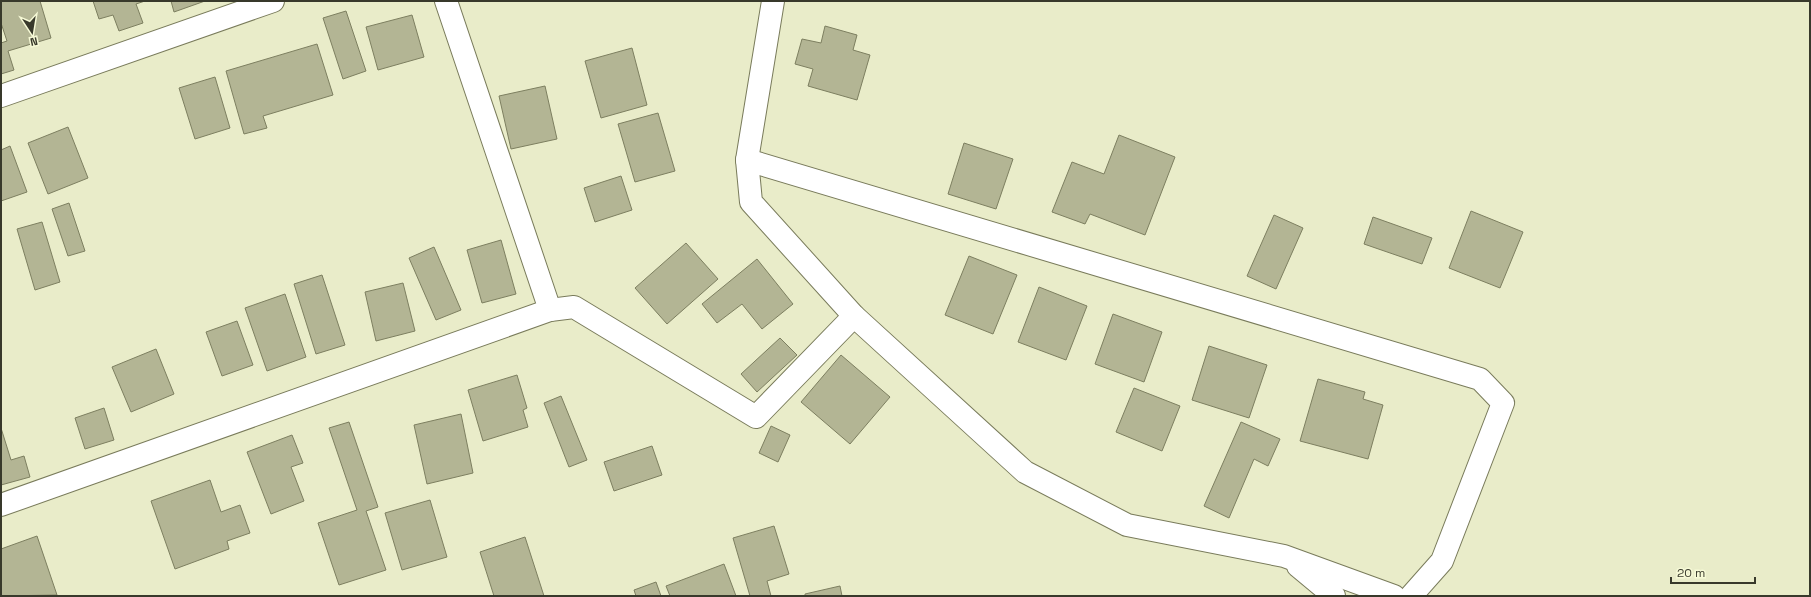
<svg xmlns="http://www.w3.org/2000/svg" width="1811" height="597" viewBox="0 0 1811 597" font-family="'Space Grotesk',sans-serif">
  <rect width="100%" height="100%" fill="#e9ecc9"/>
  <g fill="#b3b594" stroke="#7d7f60">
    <polygon points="1,1 40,1 51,38 8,51 14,70 1,74 1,43 7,41 1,23"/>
    <polygon points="93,1 145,1 136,4 143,23 119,31 113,15 99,19"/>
    <polygon points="171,1 205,1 174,12"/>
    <polygon points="346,11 366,71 343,79 323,18"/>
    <polygon points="412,15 424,57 378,70 366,27"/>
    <polygon points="825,26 857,35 853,50 870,55 857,100 808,86 813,69 795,64 802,39 821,43"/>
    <polygon points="317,44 333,95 263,116 267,128 244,134 226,71"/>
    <polygon points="632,48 647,105 601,118 585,61"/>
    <polygon points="215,77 230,128 195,139 179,88"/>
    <polygon points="545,86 557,139 511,149 499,96"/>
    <polygon points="658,113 675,171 635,182 618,124"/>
    <polygon points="68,127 88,178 48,194 28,143"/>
    <polygon points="1119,135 1175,157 1145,235 1090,214 1085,224 1052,212 1072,162 1104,174"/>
    <polygon points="964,143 1013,159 996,209 948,194"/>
    <polygon points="10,146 27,192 1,201 1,150"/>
    <polygon points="621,176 632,210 595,222 584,188"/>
    <polygon points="69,203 85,251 68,256 52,209"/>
    <polygon points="1471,211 1523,232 1500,288 1449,268"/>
    <polygon points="1274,215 1303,228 1276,289 1247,276"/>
    <polygon points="1373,217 1432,238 1422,264 1364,244"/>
    <polygon points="42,222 60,282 35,290 17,229"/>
    <polygon points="501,240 516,294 482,303 467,250"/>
    <polygon points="686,243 718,279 667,324 635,288"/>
    <polygon points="434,247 461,310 436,320 409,258"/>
    <polygon points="969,256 1017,275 993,334 945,315"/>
    <polygon points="757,259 793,304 762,329 742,304 717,323 702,304"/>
    <polygon points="322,275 345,345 316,354 294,284"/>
    <polygon points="403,283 415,331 376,341 365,292"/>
    <polygon points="1039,287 1087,306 1066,360 1018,342"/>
    <polygon points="285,294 306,357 267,371 245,308"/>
    <polygon points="1113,314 1162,332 1144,382 1095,364"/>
    <polygon points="237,321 253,365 222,376 206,332"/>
    <polygon points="780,338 797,355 757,392 741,374"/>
    <polygon points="1209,346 1267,365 1249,418 1192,400"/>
    <polygon points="156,349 174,394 131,412 112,367"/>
    <polygon points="841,355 890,397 850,444 801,402"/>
    <polygon points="517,375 527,408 523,410 528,427 483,441 468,390"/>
    <polygon points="1318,379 1365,392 1363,399 1383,405 1368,459 1300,441"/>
    <polygon points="1134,388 1180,406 1162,451 1116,432"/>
    <polygon points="561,396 587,460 569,467 544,403"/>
    <polygon points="104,408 114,440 85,449 75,418"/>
    <polygon points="461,414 473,473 427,484 414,425"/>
    <polygon points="349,422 378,507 366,511 386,570 339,585 318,523 357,510 329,428"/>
    <polygon points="1241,422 1280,439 1268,466 1254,459 1229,518 1204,506"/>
    <polygon points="771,426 790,435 778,462 759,453"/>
    <polygon points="1,428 11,460 24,456 30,477 1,485"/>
    <polygon points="292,435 303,463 291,467 304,501 271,514 247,452"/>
    <polygon points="652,446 662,475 614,491 604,462"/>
    <polygon points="210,480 221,512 240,505 250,533 227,541 229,549 175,569 151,501"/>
    <polygon points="430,500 447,557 402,570 385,513"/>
    <polygon points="774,526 789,574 767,581 771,596 750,596 733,538"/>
    <polygon points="37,536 57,595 1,596 1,549"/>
    <polygon points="525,537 544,596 494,596 480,552"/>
    <polygon points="724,564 736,596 670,596 666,586"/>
    <polygon points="656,582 661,596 636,596 634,590"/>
    <polygon points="840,586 842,596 805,596 805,594"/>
  </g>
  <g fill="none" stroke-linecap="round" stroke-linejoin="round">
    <defs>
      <g id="street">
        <polyline points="446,1 550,310"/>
        <polyline points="1,96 273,1"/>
        <polyline points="747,160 1480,379 1503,403 1442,561 1411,596"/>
        <polyline points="854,316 1025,472 1127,525 1284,556 1394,596"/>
        <polyline points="1,505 550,310 574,307 756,417 854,316 751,202 747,160 773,1"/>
        <polyline points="1298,566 1334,596"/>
      </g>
    </defs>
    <use href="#street" stroke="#797b5b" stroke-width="24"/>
    <use href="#street" stroke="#fff" stroke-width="22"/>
  </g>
  <rect width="1811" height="597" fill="none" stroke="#38392b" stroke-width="4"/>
  <g transform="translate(32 32) rotate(168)" stroke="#f6f9d6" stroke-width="3" paint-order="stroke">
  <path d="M0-3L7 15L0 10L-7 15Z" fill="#38392b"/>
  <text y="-6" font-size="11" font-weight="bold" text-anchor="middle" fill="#38392b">N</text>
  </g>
  <path d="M1671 577v6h84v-6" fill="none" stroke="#38392b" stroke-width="2"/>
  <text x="1677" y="577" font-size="12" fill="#38392b" stroke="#f6f9d6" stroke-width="3" paint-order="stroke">20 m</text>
</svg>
